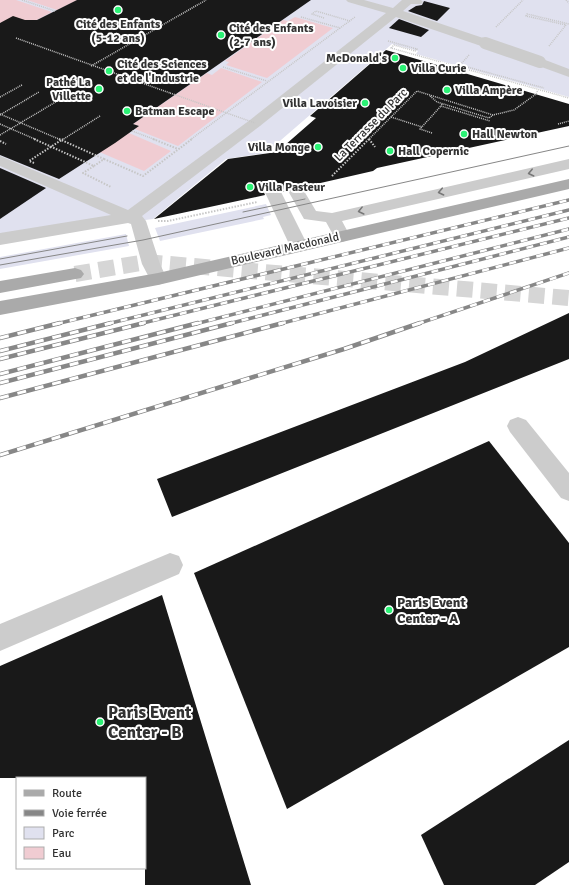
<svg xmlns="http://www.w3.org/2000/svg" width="569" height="885" viewBox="0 0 569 885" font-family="Signika,sans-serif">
  <rect width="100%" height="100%" fill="#fff"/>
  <g fill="#e0e1ef">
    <polygon points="0,0 569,0 569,97 416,54 418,51 392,44 266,153 226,159 153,219 115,224 0,244"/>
    <polygon points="266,204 271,215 263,217 264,219 160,241 155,228"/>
    <polygon points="126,234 129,246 0,269 0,257"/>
  </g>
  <g fill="#f0ccd2">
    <polygon points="0,0 16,0 52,12 0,39"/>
    <polygon points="27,0 78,0 57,10"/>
    <polygon points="295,17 333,28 267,78 226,65 229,62 225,61 283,20 288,21"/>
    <polygon points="221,68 262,82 178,146 135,129 138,126 133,124 207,73 212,75"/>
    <polygon points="29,122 129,133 171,151 144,171"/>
  </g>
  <g fill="#191919">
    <polygon points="77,0 311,0 133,124 139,126 115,143 59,179 0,155 0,23 13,16 25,20 37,20"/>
    <polygon points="424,1 450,8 437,21 408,11 416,6 422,5"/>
    <polygon points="399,19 429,30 421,37 389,28"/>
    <polygon points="386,50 569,104 569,126 377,168 373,171 303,187 301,185 295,183 289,185 286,188 286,191 282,192 277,182 270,180 264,182 261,185 265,195 154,219 228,159 277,152 316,118 310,116"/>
    <polygon points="0,168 46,188 0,219"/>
    <polygon points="569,313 569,359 172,517 157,479 465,362"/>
    <polygon points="489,441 569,543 569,647 287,809 194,573"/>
    <polygon points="162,595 251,885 145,885 145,778 0,778 0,666"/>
    <polygon points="569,740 569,862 535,885 444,885 421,835"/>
  </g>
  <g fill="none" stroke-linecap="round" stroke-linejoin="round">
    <polyline stroke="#d6d6d6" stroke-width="16" stroke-dasharray="16 8" stroke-linecap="butt" points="75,274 146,262 569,298"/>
    <g stroke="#c6c6c6" stroke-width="1.5" stroke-dasharray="1 1" stroke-linecap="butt">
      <polyline points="22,0 55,11"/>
      <polyline points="566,0 569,3"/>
      <polyline points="301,17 340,28 355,17"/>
      <polyline points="324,18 312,14 316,11 350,21"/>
      <polyline points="496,27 523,0"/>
      <polyline points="16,38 170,93"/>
      <polyline points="388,41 417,49 415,51 394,45 391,48 569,98"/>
      <polyline points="549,46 566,25 526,16 527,14 569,24"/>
      <polyline points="469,55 460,65 544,88"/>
      <polyline points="91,66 206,0"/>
      <polyline points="223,67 267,81"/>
      <polyline points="430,96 437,102 489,118 493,115"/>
      <polyline points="0,97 22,85"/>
      <polyline points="442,104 441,106 490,121"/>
      <polyline points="0,114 61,140"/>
      <polyline points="391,117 422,127"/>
      <polyline points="0,124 37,140"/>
      <polyline points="558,124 569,121"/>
      <polyline points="132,131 156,140"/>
      <polyline points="432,133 420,129 441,106"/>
      <polyline points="501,135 515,132"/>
      <polyline points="503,137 516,134"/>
      <polyline points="369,139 370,140"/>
      <polyline points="190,140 340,28"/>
      <polyline points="368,140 417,91 493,115 514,110 536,94 538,90"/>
    </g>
    <g stroke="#c6c6c6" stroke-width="2" stroke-dasharray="1.5 1.5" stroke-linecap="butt">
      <polyline points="34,139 94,166 83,173 111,187"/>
      <polyline points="59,139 104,159 94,166"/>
      <polyline points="153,139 178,149"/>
      <polyline points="369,139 375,147"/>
      <polyline points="0,141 6,144"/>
      <polyline points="104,159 143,176 192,139"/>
      <polyline points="332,176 369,139"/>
      <polyline points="158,221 168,221 257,202"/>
    </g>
    <g fill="#ccc" fill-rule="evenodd">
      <polygon points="346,0 364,0 393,8 402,0 421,0 423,2 421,4 411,4 403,11 489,40 491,43 489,46 481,46 396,17 260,126 142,216 146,221 160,264 167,279 164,283 158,285 152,283 142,264 131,224 128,223 0,245 0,233 111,215 0,166 0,156 128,210 250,120 386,13 348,2"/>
      <polygon points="540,58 569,69 569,77 536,65 534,62 536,59"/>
      <polygon points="569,159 569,169 342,221 350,236 348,240 342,242 336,240 326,222 304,219 287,189 289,186 295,184 301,186 316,211 332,213"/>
      <polygon points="270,181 276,183 278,186 308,246 305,250 299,252 293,250 290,246 262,186 264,183"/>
      <polygon points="518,417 526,420 569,473 569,501 561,498 510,432 507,426 510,420"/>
      <polygon points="170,553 179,556 183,565 179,574 0,651 0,624"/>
    </g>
    <g fill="#aaa" fill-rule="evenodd">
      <polygon points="569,179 569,189 158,285 0,315 0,301 158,273"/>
      <polygon points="75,268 81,270 84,274 81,278 0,293 0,281"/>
    </g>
    <g stroke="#878787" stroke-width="1">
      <polyline points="243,212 305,199"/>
      <polyline points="0,259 127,236"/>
      <polyline points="0,265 143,240 569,146"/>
    </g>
    <defs>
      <g id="rail-far1">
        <polyline points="56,324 569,200"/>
        <polyline points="107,324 569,210"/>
        <polyline points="139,324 569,218"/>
        <polyline points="195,324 569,229"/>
        <polyline points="228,324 569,237"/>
        <polyline points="279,324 569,248"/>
        <polyline points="417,324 569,273"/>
      </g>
      <g id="rail">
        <polyline points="0,338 60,323"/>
        <polyline points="0,351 111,323"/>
        <polyline points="0,359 144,323"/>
        <polyline points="0,374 198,323"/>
        <polyline points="0,383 232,323"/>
        <polyline points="0,398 283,323"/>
        <polyline points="0,455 344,349 420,323"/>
      </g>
    </defs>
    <use href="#rail-far1" stroke="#878787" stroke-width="3.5"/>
    <use href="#rail" stroke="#878787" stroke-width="4.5"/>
    <use href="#rail-far1" stroke="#fff" stroke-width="2.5" stroke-dasharray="7" stroke-linecap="butt"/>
    <use href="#rail" stroke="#fff" stroke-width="3" stroke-dasharray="9" stroke-linecap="butt"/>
    <g stroke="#c6c6c6" stroke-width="1.5" stroke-dasharray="1 1" stroke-linecap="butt">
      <polyline points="170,93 255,123"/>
      <polyline points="0,115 39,92"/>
      <polyline points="0,135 59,100"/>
      <polyline points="62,140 100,116"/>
    </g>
    <polyline stroke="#c6c6c6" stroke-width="2" stroke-dasharray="1.5 1.5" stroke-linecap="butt" points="34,163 29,161 63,139"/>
    <polyline stroke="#ccc" stroke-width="12" points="485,43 540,62"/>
  </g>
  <defs><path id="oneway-chevron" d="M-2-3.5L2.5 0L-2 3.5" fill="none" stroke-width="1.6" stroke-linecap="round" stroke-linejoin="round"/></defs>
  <g stroke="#777">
    <use href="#oneway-chevron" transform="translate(531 173) rotate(167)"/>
    <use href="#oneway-chevron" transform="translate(441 192) rotate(168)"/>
    <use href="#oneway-chevron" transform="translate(361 211) rotate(166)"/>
  </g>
  <g fill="#2bf275" stroke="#fff" stroke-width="1.5">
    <circle cx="118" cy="10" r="4"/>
    <circle cx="221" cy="35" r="4"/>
    <circle cx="395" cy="58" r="4"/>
    <circle cx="403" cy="68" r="4"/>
    <circle cx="109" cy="71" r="4"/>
    <circle cx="99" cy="89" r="4"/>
    <circle cx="447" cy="90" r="4"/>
    <circle cx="365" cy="103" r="4"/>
    <circle cx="127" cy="111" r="4"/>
    <circle cx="464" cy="134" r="4"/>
    <circle cx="318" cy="147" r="4"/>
    <circle cx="390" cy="151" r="4"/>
    <circle cx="250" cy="187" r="4"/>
    <circle cx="389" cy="610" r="4"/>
    <circle cx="100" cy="722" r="4"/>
  </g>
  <g text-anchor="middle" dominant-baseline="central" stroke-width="4" stroke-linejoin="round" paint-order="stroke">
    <g font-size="12" font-weight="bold" fill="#323232" stroke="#fff" text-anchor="start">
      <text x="118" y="24" text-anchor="middle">Cité des Enfants<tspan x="118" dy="14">(5-12 ans)</tspan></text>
      <text x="229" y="28">Cité des Enfants<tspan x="229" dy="14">(2-7 ans)</tspan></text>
      <text x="387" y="58" text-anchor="end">McDonald's</text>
      <text x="117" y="64">Cité des Sciences<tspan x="117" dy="14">et de l'Industrie</tspan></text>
      <text x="411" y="68">Villa Curie</text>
      <text x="91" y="82" text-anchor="end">Pathé La<tspan x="91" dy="14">Villette</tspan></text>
      <text x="455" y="90">Villa Ampère</text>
      <text x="357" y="103" text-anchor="end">Villa Lavoisier</text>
      <text x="135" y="111">Batman Escape</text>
      <text x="472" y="134">Hall Newton</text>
      <text x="310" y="147" text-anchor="end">Villa Monge</text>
      <text x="398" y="151">Hall Copernic</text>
      <text x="258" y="187">Villa Pasteur</text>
    </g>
    <g font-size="12" fill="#323232" stroke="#fff">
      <text transform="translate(371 125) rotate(-45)">La Terrasse du Parc</text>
      <text transform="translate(285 249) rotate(-13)">Boulevard Macdonald</text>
    </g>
    <g font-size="14" font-weight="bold" fill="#323232" stroke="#fff" text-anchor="start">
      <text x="397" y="602">Paris Event<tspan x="397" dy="16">Center - A</tspan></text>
    </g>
    <g font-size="17" font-weight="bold" fill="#323232" stroke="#fff" text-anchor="start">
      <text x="108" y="712">Paris Event<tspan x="108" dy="20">Center - B</tspan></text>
    </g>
  </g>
  <rect x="16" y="777" width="130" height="92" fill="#ffffff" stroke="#adadad"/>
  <rect x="24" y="790" width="20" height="6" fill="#aaaaaa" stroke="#adadad"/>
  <text x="52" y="797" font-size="12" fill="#323232">Route</text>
  <rect x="24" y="810" width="20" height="6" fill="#878787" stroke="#adadad"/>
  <text x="52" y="817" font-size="12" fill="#323232">Voie ferrée</text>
  <rect x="24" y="827" width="20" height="12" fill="#e0e1ef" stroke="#adadad"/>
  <text x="52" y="837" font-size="12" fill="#323232">Parc</text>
  <rect x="24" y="847" width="20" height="12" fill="#f0ccd2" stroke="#adadad"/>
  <text x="52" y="857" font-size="12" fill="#323232">Eau</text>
</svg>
